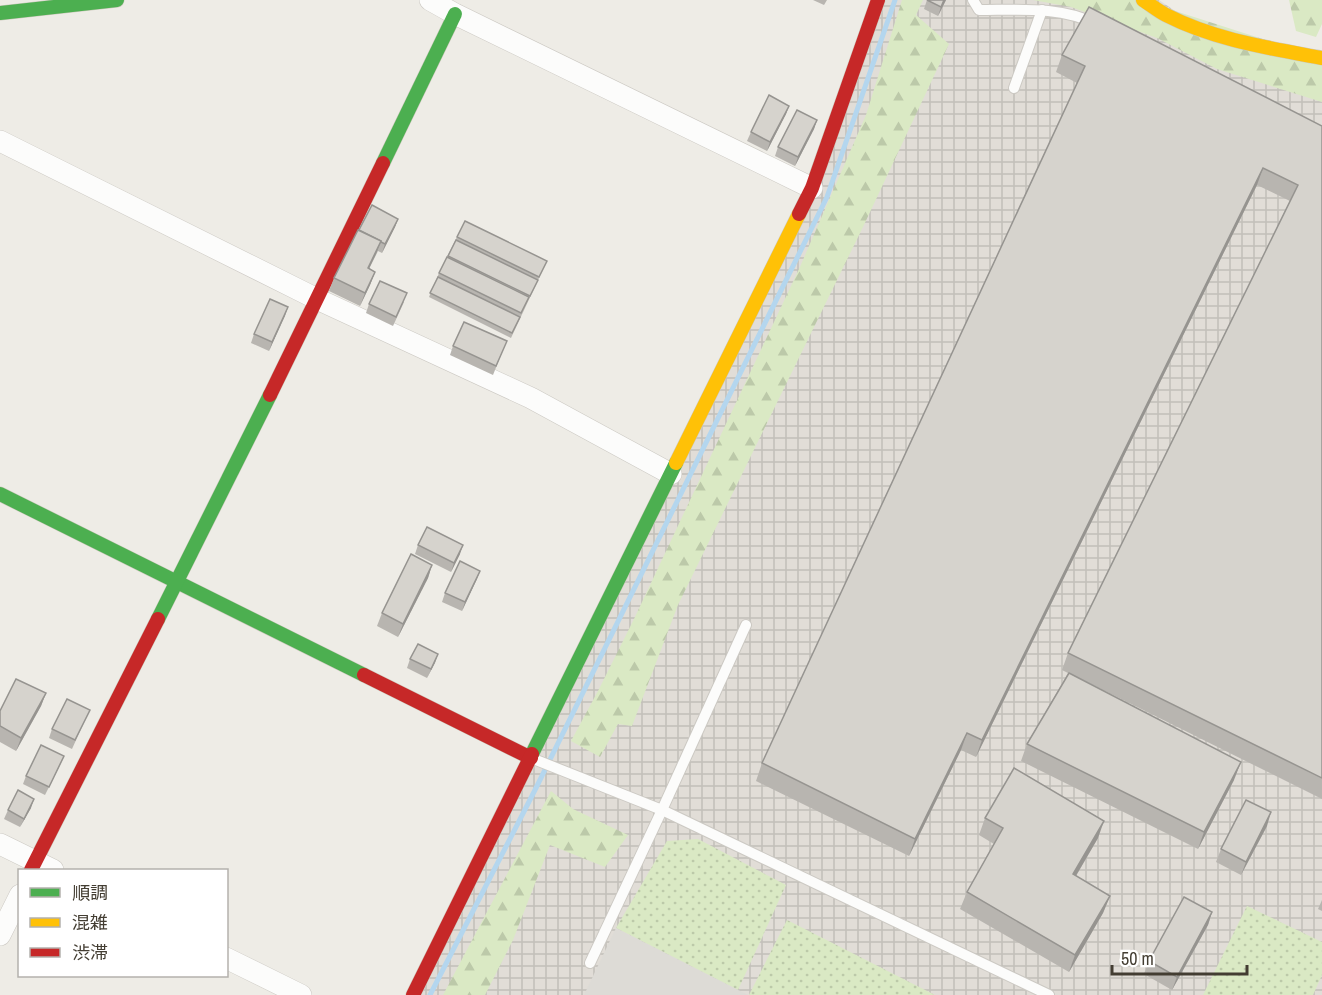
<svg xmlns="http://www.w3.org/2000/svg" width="1322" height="995" viewBox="0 0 1322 995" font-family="'Archivo Narrow','Noto Sans JP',sans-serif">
  <defs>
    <pattern id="industrial-grid" width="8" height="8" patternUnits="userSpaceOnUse" patternTransform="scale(1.5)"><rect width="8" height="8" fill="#e1ddd7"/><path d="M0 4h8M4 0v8" fill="none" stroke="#c2bfb9"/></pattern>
    <pattern id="grass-dots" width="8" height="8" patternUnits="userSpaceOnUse" patternTransform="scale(1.5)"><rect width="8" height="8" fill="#dae9c4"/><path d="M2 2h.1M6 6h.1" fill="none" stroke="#bcc9a9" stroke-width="1.8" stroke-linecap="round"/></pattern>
    <pattern id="forest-firs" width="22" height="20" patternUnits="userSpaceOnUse" patternTransform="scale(1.5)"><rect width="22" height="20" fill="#dae9c4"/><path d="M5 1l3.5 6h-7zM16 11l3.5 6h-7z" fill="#bcc9a9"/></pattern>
  </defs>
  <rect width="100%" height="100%" fill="#eeece6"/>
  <polygon fill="url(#industrial-grid)" points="879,0 1159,0 1206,32 1322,55 1322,995 419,995 812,188"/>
  <g fill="url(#grass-dots)">
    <polygon points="698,839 786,885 738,990 616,928 667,841"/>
    <polygon points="1247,906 1322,942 1322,975 1313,995 1203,995"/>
    <polygon points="787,920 935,995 749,995"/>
  </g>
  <g fill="url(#forest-firs)">
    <polygon points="902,0 923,0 916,15 949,44 863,227 678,605 632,726 618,724 600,757 571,741 598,691 634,619 799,269 866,115"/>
    <polygon points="1033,0 1141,0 1322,58 1322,102 1217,69 1157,38 1071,7"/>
    <polygon points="1289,0 1322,0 1322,24 1316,37 1296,31"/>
    <polygon points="551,791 573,809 628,835 605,867 550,845 513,940 485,995 443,995"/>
  </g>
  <polygon fill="#dddbd6" points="616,928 748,995 584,995"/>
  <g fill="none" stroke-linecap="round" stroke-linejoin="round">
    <polyline stroke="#b4d6ee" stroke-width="5" points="430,995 536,788 827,197 895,0"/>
    <defs>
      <g id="lane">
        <path d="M973,0L979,10C1018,10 1061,6 1096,24"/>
        <polyline points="1014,88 1042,10"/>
        <polyline points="531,758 662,810 1049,995"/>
        <polyline points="590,963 662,810 746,625"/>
      </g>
      <g id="street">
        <polyline points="430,0 455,14 812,188"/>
        <polyline points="0,141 317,299 531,398 671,474"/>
        <polyline points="0,844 53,870"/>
        <polyline points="0,935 20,895"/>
        <polyline points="226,958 301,995"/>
      </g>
      <g id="fast">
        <polyline points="0,13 117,0"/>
        <polyline points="383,163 455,14"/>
        <polyline points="0,494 364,675"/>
        <polyline points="158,619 270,395"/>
        <polyline points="532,754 676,463"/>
      </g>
      <g id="slow">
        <path d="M1143,0C1151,5 1158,11 1166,15C1215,40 1269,48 1322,58"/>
        <polyline points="676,463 799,214"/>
      </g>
      <g id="jam">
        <polyline points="799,214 812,188 878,0"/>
        <polyline points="270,395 383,163"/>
        <polyline points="364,675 531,758"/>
        <polyline points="31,870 158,619"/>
        <polyline points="413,995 532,754"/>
      </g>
    </defs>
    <use href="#lane" stroke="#ccc9c3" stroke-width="12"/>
    <use href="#street" stroke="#ccc9c3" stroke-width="22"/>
    <use href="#fast" stroke="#cdc9bd" stroke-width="15"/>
    <use href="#slow" stroke="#cdc9bd" stroke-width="15"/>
    <use href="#jam" stroke="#cdc9bd" stroke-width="15"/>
    <use href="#lane" stroke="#fcfcfb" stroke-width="10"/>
    <use href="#street" stroke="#fcfcfb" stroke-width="21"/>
    <use href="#fast" stroke="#4caf50" stroke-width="14"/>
    <use href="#slow" stroke="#ffc107" stroke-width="14"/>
    <use href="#jam" stroke="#c62828" stroke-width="14"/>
  </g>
  <g fill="#b8b5b0">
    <polygon points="813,0 827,0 824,5"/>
    <polygon points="927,0 946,0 938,16 924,9"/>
    <polygon points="1062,55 1322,126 1322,799 1073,675 1234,780 1198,849 1021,761 1027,744 1068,673 1062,670 1068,653 1290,201 1257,185 976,757 961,750 909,856 756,781 762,763 1077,83 1056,72"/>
    <polygon points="789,106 786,114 767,151 747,141 751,132"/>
    <polygon points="817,120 814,129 795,166 775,156 778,147"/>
    <polygon points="398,219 395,227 382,253 378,251 369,269 375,272 370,285 360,306 329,291 334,278"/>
    <polygon points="465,221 545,265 511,338 429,297 439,273"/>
    <polygon points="404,302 393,326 366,313 369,304"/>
    <polygon points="288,307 269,351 251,343 254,334"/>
    <polygon points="453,346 503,350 493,375 450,355"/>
    <polygon points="418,545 460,554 451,572 415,554"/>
    <polygon points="432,565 428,578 398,637 377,626 382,613"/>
    <polygon points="480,571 462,611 442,602 445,593"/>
    <polygon points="438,654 427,678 407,668 410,659"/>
    <polygon points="46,693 41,706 16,751 0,742 0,711"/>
    <polygon points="90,710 86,718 72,749 49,738 52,729"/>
    <polygon points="64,756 60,765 45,795 23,784 26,776"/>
    <polygon points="31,808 20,827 4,819 8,810"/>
    <polygon points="985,818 1098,838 1076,876 1110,896 1103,913 1069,972 960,909 967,892 994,844 979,835"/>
    <polygon points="1267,826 1241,875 1216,862 1221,849"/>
    <polygon points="1322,900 1322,911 1318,909"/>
    <polygon points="1212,912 1208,925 1172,990 1144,974 1149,961"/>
  </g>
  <g fill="#969490">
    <polygon points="944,0 946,0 938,16 941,7"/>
    <polygon points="789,106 786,114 767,151 770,142"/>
    <polygon points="817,120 814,129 795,166 798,157"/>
    <polygon points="1263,168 1257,185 976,757 982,740"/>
    <polygon points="398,219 395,227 382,253 385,244"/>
    <polygon points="381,241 376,254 363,281 368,268"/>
    <polygon points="375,272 370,285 360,306 365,293"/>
    <polygon points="288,307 285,316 269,351 272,342"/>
    <polygon points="463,545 460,554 451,572 454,563"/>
    <polygon points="432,565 428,578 398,637 403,624"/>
    <polygon points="480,571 477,579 462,611 465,602"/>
    <polygon points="438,654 435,663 427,678 431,669"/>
    <polygon points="46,693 41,706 16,751 21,738"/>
    <polygon points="967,733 961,750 909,856 915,839"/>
    <polygon points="1241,762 1234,780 1198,849 1204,832"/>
    <polygon points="34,799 31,808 20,827"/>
    <polygon points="1271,812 1267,826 1241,875 1246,862"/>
    <polygon points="1104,821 1098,838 1067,891 1073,874"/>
    <polygon points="1110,896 1103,913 1069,972 1075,955"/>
    <polygon points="1212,912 1208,925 1172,990 1177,977"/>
  </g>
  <g fill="#d6d3cd" stroke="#969490" stroke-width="1.5">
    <polygon points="927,0 944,0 941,7"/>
    <polygon points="1089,7 1322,126 1322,778 1068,653 1298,185 1263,168 982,740 967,733 915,839 762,763 1085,66 1062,55"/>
    <polygon points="769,95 789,106 770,142 751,132"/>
    <polygon points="797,110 817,120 798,157 778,147"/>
    <polygon points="372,205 398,219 385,244 381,242 381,241 359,230"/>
    <polygon points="465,221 547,261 539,277 457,237"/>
    <polygon points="358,230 381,241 368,268 375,272 365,293 334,278"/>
    <polygon points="456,240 538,280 530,296 448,256"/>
    <polygon points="447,257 529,297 521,313 439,273"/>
    <polygon points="438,277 520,317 512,333 430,293"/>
    <polygon points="380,281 407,293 396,317 369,304"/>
    <polygon points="270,299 288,307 272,342 254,334"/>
    <polygon points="464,322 507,341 496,366 453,346"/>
    <polygon points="427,527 463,545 454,563 418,545"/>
    <polygon points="411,554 432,565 403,624 382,613"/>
    <polygon points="460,561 480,571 465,602 445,593"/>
    <polygon points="418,644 438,654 431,669 410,659"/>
    <polygon points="1069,673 1241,762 1204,832 1027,744"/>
    <polygon points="16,679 46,693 21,738 0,726 0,711"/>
    <polygon points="67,699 90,710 75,740 52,729"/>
    <polygon points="41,745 64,756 49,787 26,776"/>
    <polygon points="1014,768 1104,821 1073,874 1110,896 1075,955 967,892 1003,828 985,818"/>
    <polygon points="18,790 34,799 24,819 8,810"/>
    <polygon points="1246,800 1271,812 1246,862 1221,849"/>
    <polygon points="1184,897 1212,912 1177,977 1149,961"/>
  </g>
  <rect x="18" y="869" width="210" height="108" fill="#ffffff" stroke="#b4b1ad" stroke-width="1.5"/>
  <rect x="30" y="888" width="30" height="9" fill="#4caf50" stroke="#b4b1ad" stroke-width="1.5"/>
  <text x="72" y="899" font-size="18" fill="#433d32">順調</text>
  <rect x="30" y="918" width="30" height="9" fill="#ffc107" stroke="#b4b1ad" stroke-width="1.5"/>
  <text x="72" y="929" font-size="18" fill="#433d32">混雑</text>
  <rect x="30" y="948" width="30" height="9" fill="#c62828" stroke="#b4b1ad" stroke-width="1.5"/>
  <text x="72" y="959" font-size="18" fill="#433d32">渋滞</text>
  <path d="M1112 965v9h135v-9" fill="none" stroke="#433d32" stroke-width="3"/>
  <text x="1121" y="965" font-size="18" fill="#433d32" stroke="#ffffff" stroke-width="4.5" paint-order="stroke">50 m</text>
</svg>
